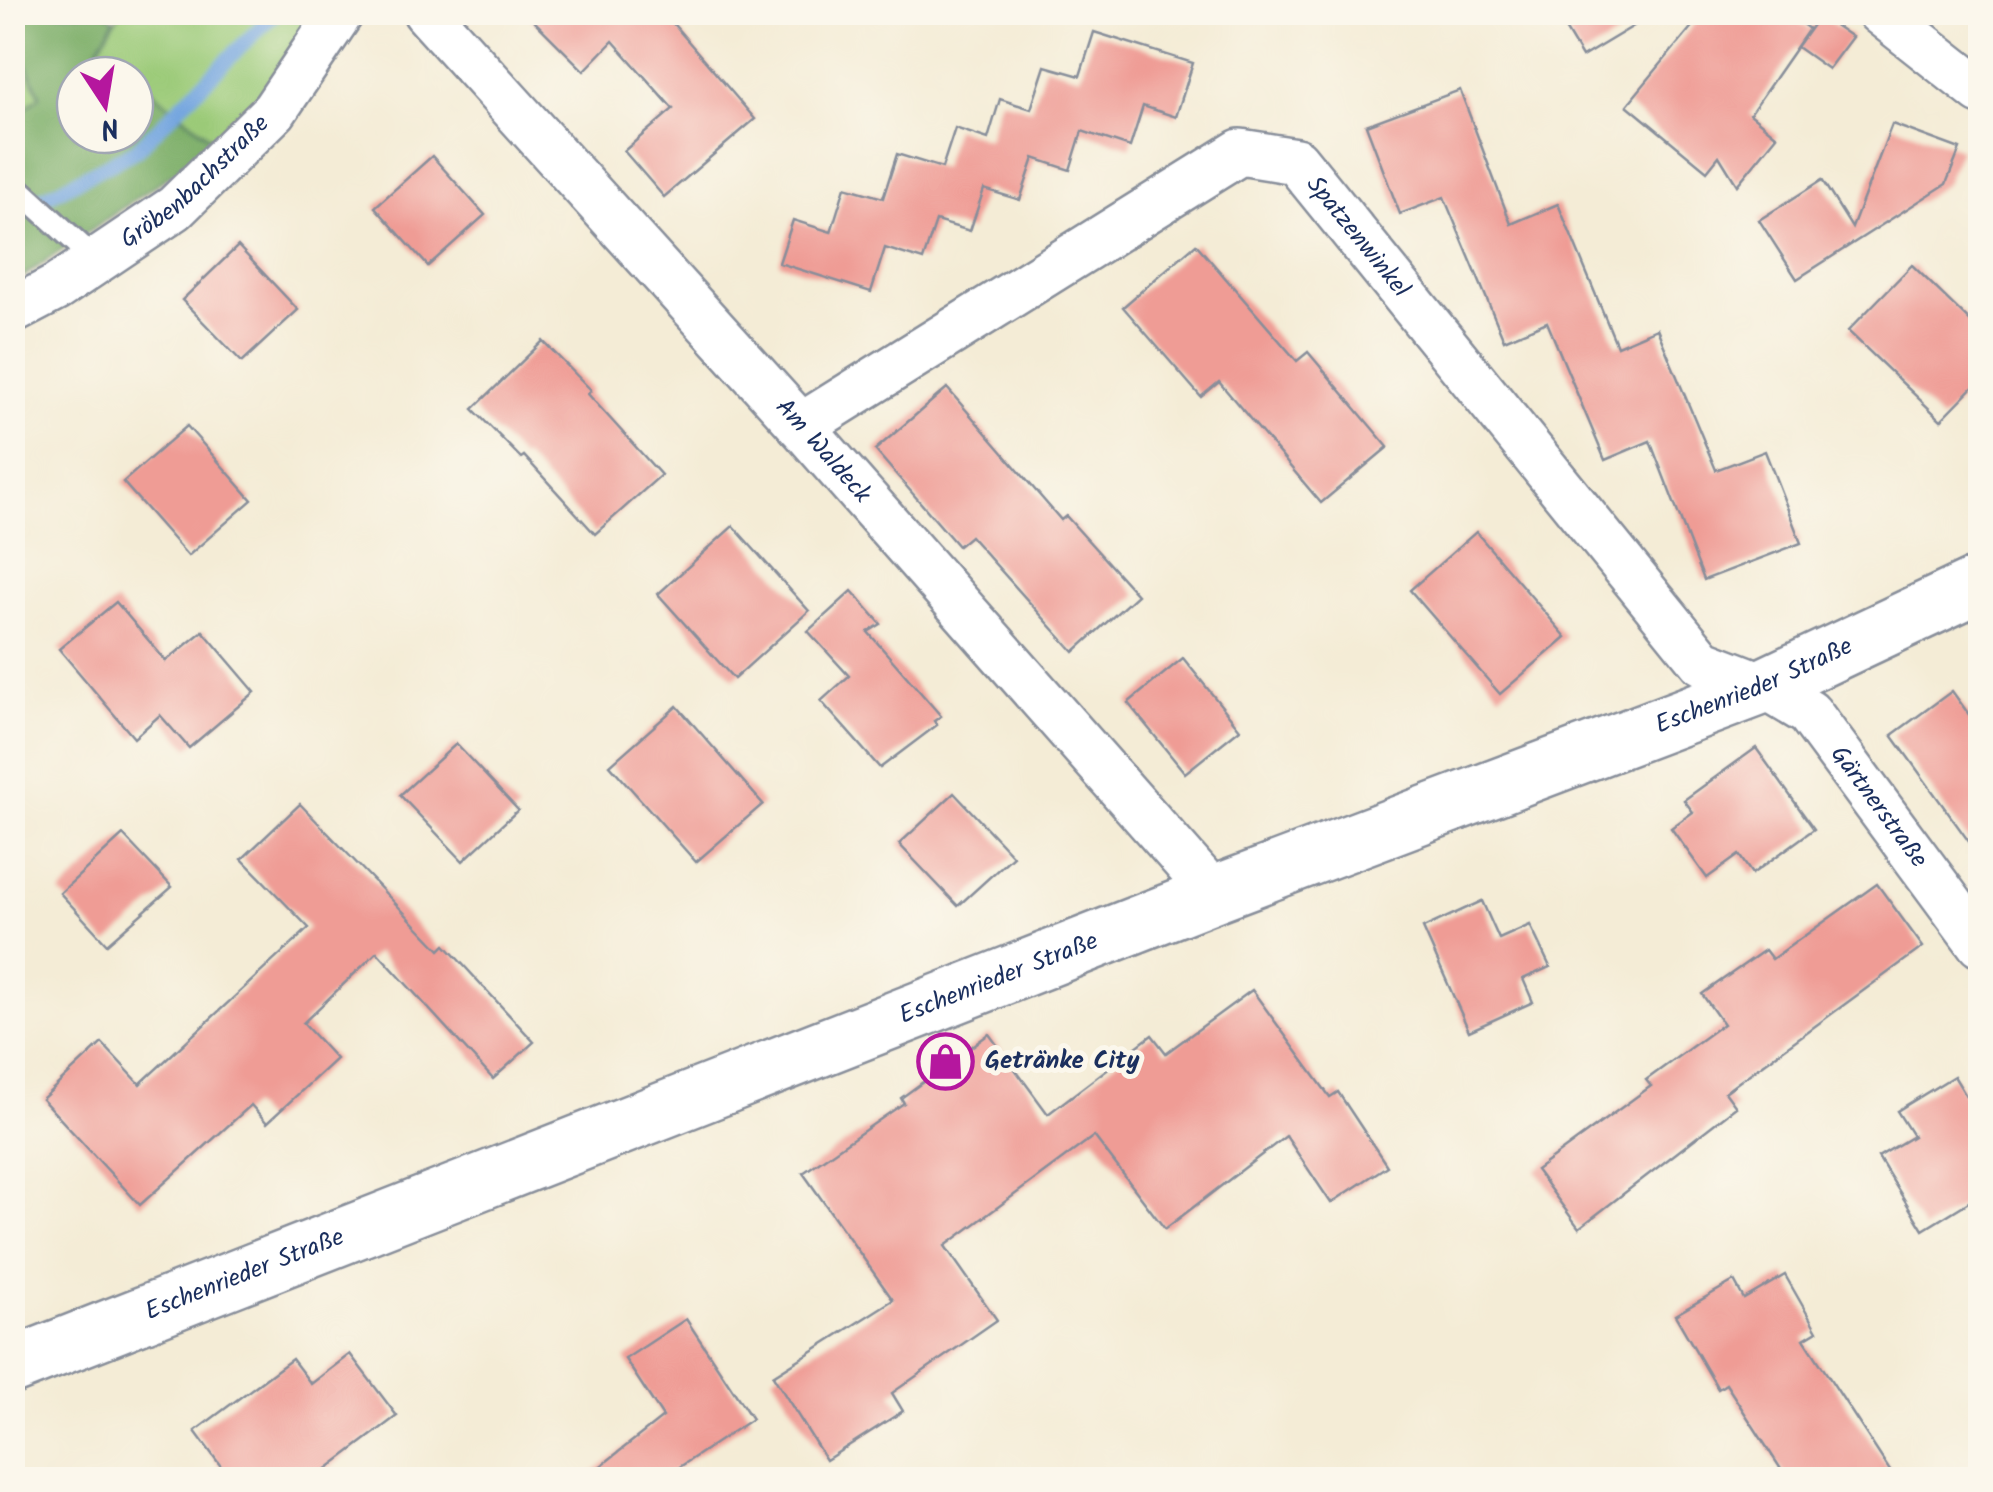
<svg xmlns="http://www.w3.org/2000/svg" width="1993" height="1492" viewBox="0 0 1993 1492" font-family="Kalam,sans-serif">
  <rect width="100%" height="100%" fill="#fbf7ec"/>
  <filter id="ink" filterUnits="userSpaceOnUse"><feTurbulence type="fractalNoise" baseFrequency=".01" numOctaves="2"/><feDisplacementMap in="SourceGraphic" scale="20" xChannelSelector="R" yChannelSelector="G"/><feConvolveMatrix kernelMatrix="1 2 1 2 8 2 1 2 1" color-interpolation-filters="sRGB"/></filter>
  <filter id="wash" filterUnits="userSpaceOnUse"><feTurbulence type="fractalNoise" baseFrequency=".0048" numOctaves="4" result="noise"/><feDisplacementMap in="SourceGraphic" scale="40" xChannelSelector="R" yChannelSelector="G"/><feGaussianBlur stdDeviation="2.25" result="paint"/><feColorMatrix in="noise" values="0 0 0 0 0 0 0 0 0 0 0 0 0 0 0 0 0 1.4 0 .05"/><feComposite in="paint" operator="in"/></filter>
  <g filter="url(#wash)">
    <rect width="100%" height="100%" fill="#f4ecd6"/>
    <g fill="#9bca78" stroke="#5b7c6b" stroke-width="2.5">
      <polygon points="120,13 326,13 264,99 217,143 98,48"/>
      <polygon points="12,34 40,96 13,119 12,119"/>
    </g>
    <polygon fill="#7cae68" stroke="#4c6e63" stroke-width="2.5" points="13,13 106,13 115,20 98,48 132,75 75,75 75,135 135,135 135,78 217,143 13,284 13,119 40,96 13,34"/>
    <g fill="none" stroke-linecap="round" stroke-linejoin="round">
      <polyline stroke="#74a6df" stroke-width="15" points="12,214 136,150 276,12"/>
    </g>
    <g id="blocks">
      <g fill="#ef9c95">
        <polygon points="525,12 663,12 755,119 664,197 624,151 673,109 613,41 584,71"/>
        <polygon points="1555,12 1657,12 1582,57"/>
        <polygon points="1704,12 1786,12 1809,29 1750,114 1777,136 1737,185 1719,156 1707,171 1627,105"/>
        <polygon points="1820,15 1852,37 1828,69 1797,47"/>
        <polygon points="1094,32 1193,63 1176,117 1143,106 1130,147 1082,131 1070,170 1034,158 1020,200 984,189 970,231 936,221 923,260 885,248 871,292 779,263 793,220 831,232 845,187 883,198 897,154 942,168 955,128 988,139 1000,99 1031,109 1045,66 1080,76"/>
        <polygon points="1460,90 1511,224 1558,204 1617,346 1657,329 1716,470 1765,451 1801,543 1704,580 1650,441 1605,460 1547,322 1504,340 1444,197 1400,214 1366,125"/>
        <polygon points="1892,124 1960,149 1946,184 1797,279 1759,220 1822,180 1852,228"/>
        <polygon points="432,156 485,215 428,266 375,207"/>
        <polygon points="1196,244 1297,361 1308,352 1388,447 1321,503 1219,382 1201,397 1123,307"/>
        <polygon points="238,246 298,310 242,362 182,300"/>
        <polygon points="1912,265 1980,331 1980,380 1941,420 1848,331"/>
        <polygon points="543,341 591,390 588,394 661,475 595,534 524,456 521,458 473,409"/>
        <polygon points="947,388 1061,520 1066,516 1137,595 1074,652 970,536 958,546 875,450"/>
        <polygon points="187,426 252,500 188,556 123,482"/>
        <polygon points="733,526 809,611 734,679 658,594"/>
        <polygon points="1476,532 1566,637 1500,694 1410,590"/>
        <polygon points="852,591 881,624 868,632 941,716 934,721 937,725 880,768 821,701 849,676 808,631"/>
        <polygon points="116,602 166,661 203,631 255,692 189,748 160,715 134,738 59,649"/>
        <polygon points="1183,658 1240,729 1185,773 1128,703"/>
        <polygon points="1952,691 1980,730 1980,857 1892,735"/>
        <polygon points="677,706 763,804 696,862 610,765"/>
        <polygon points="456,744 518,810 463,861 400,795"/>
        <polygon points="1756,748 1814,829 1752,874 1739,855 1707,878 1671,828 1693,812 1684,800"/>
        <polygon points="954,793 1013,856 958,906 899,844"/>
        <polygon points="300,804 440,950 445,945 534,1042 493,1079 377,952 303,1023 336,1059 267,1123 251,1105 140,1205 42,1099 102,1043 140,1084 309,928 242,859"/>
        <polygon points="123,835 172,887 107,944 60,893"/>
        <polygon points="1877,884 1923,947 1725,1092 1736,1107 1579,1228 1536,1170 1651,1086 1646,1080 1723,1024 1702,994 1765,950 1772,959"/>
        <polygon points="1482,901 1499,939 1530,925 1550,967 1523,979 1533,1002 1469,1031 1423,928"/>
        <polygon points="1252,990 1330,1097 1338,1092 1387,1166 1331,1203 1286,1136 1165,1229 1094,1136 945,1246 997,1320 892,1393 903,1411 826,1460 773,1376 893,1300 803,1173 904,1103 901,1098 989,1034 1048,1114 1152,1035 1166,1053"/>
        <polygon points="1954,1076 1980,1119 1980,1195 1923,1230 1878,1157 1913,1136 1897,1111"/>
        <polygon points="1785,1275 1817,1331 1804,1339 1896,1480 1788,1480 1726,1384 1718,1389 1675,1315 1734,1281 1744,1299"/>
        <polygon points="686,1319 752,1419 660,1480 583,1480 663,1417 625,1359"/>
        <polygon points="350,1354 397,1416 312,1480 231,1480 195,1431 292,1359 311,1384"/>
      </g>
    </g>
  </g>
  <g filter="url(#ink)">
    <use href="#blocks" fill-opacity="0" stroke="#888e9a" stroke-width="2.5"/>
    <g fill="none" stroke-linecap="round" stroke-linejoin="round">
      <defs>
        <polyline id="service" points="12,183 97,261"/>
        <g id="minor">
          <path id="s1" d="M426,12L801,426L1214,894"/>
          <polyline points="1880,12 1980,91"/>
          <path id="s2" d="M12,311L56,288L175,208L274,111L341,12"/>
          <path id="s3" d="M801,426L1240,152L1296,161L1702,662L1764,686L1809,713L1980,944"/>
        </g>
        <g id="tertiary">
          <path id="s4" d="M12,1366L1214,894L1764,686L1980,584"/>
        </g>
      </defs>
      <use href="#service" stroke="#888e9a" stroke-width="28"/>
      <use href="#minor" stroke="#888e9a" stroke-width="50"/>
      <use href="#tertiary" stroke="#888e9a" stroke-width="60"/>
      <use href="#service" stroke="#fff" stroke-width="22"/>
      <use href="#minor" stroke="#fff" stroke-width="45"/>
      <use href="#tertiary" stroke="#fff" stroke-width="55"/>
    </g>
  </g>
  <defs>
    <symbol id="shop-ring" viewBox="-11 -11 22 22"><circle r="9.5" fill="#fbf7ec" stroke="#b5179e" stroke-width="1.5"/><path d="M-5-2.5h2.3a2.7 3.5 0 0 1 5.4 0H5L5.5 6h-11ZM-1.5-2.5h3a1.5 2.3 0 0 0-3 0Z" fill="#b5179e"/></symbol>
  </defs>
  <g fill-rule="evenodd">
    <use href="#shop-ring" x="914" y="1030" width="63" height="63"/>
  </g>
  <g text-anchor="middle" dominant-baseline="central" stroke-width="10" stroke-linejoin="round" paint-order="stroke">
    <g font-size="25" fill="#1b2f5e" stroke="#fbf7ec">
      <text stroke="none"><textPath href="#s2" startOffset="225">Gröbenbachstraße</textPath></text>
      <text stroke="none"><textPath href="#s3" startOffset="672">Spatzenwinkel</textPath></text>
      <text stroke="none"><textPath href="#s1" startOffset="592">Am Waldeck</textPath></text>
      <text stroke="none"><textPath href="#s4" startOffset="1870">Eschenrieder Straße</textPath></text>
      <text stroke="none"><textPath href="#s3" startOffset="1455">Gärtnerstraße</textPath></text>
      <text stroke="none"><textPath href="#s4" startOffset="1060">Eschenrieder Straße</textPath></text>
      <text stroke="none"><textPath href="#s4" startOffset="250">Eschenrieder Straße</textPath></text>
    </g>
    <g font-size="25" font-weight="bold" fill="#1b2f5e" stroke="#fbf7ec" text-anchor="start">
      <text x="985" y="1061">Getränke City</text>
    </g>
  </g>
  <rect width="1993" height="1492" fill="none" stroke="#fbf7ec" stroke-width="50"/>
  <g transform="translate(105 105) rotate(168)"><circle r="48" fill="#fbf7ec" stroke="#a1a7b3" stroke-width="2.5"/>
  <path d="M0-8L18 38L0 25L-18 38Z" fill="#b5179e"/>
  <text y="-15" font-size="28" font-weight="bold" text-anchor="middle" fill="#1b2f5e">N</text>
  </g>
</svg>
